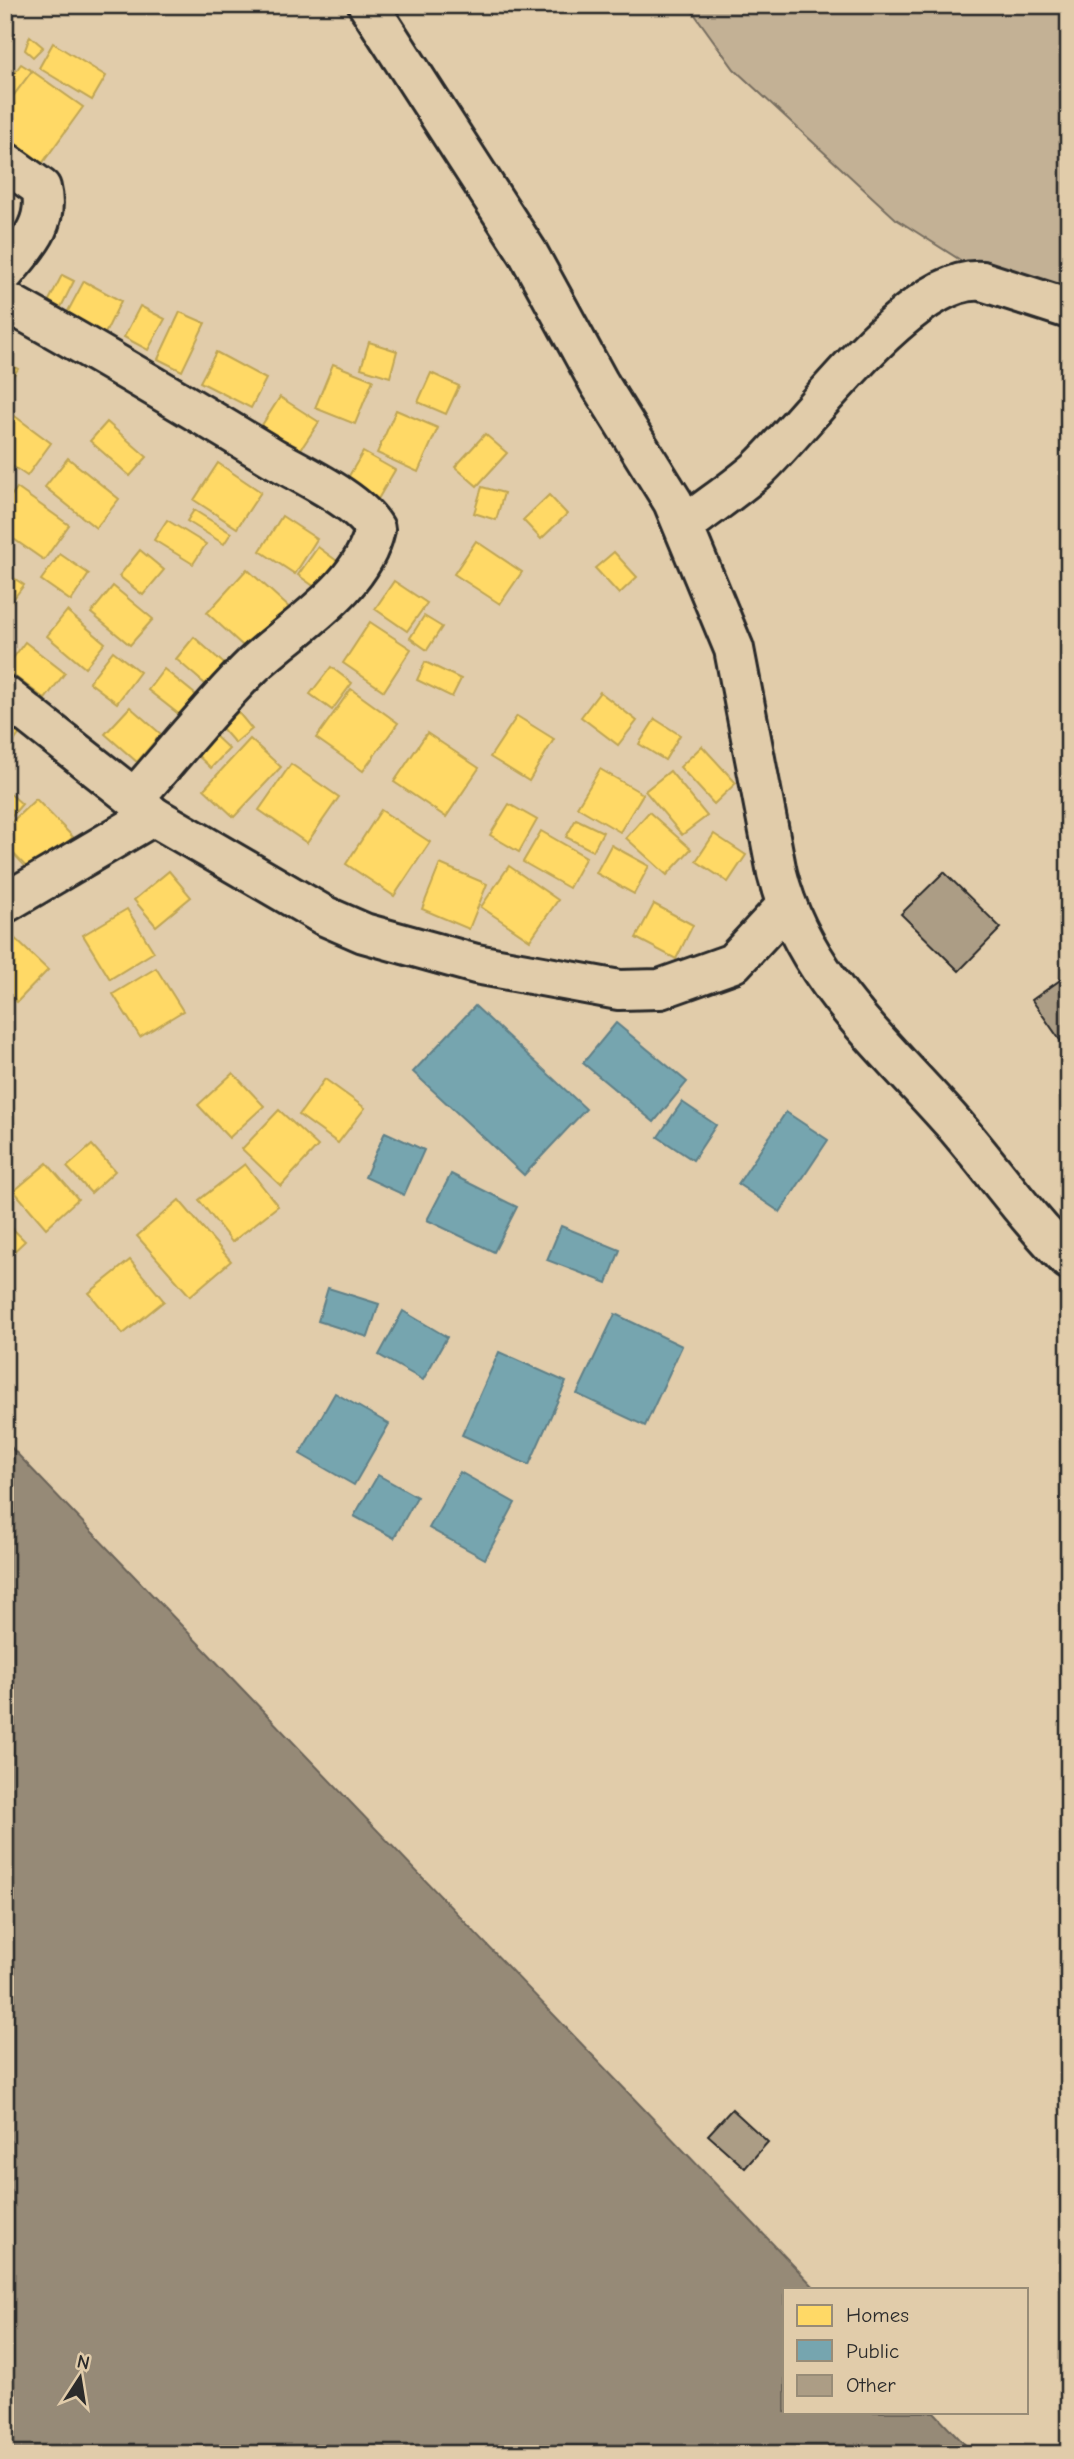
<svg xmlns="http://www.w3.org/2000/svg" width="1074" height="2459" viewBox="0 0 1074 2459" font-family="'Comic Neue',sans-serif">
  <rect width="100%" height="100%" fill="#e1ccaa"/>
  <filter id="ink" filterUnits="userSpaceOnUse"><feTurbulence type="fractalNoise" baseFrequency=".0143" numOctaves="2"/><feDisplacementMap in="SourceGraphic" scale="14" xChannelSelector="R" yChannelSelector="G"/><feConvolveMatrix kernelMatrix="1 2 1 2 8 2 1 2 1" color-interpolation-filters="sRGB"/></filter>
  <g filter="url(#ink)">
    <polygon fill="#c3b195" stroke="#776e60" stroke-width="2" points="688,5 1069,5 1069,292 1021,283 965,263 896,219 734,69"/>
    <polygon fill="#968a77" stroke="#6b6459" stroke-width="2" points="5,1441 816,2289 785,2289 785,2412 934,2412 974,2454 5,2454"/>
    <g fill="#ffd966" stroke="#bfa554" stroke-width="2">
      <polygon points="30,36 43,47 33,57 25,50"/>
      <polygon points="53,43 106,76 92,100 39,68"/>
      <polygon points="21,64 32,71 5,107 5,86"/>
      <polygon points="32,71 83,107 36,172 5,150 5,107"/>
      <polygon points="62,275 74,281 53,323 40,318"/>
      <polygon points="84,281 121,301 99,346 60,326"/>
      <polygon points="140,306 165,319 148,350 124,337"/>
      <polygon points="180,312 205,323 182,371 158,359"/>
      <polygon points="369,342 397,351 390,377 361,368"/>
      <polygon points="216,352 266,379 251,408 200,382"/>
      <polygon points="5,361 18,369 5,387"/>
      <polygon points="333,364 373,380 355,424 315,408"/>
      <polygon points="431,373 459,386 446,414 418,402"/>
      <polygon points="280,397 319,422 293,461 255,436"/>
      <polygon points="396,410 438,428 418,472 377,453"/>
      <polygon points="12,414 51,443 27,476 5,461 5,424"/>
      <polygon points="107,422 147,457 130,476 90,441"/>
      <polygon points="485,434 507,453 477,486 455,467"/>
      <polygon points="363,452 395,470 371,511 339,493"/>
      <polygon points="68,458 119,499 96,528 45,487"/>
      <polygon points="218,463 261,492 237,528 194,500"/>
      <polygon points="482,487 504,493 496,520 474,513"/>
      <polygon points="17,488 69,525 44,560 5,533 5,504"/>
      <polygon points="549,495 567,514 541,539 523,520"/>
      <polygon points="194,510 231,533 224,544 187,521"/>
      <polygon points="282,516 317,539 295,574 260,551"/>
      <polygon points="167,520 206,544 193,564 154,540"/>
      <polygon points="476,541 522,572 500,604 454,574"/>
      <polygon points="318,547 348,569 329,597 298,575"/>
      <polygon points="140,550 164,570 143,595 119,576"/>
      <polygon points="614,552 637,577 619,594 595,568"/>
      <polygon points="60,554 89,574 71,601 41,580"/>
      <polygon points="247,569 293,611 253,655 207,613"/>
      <polygon points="5,572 24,585 8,606 5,604"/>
      <polygon points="394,581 427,603 407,631 375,609"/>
      <polygon points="113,586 153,619 130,645 91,613"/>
      <polygon points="67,611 105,643 85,668 47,636"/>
      <polygon points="424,616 442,627 427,650 410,638"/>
      <polygon points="370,622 411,649 384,691 343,663"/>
      <polygon points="194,637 230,669 212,690 176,659"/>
      <polygon points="25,642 65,673 45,699 5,669"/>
      <polygon points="113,651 140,672 117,703 89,682"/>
      <polygon points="425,662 461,679 452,697 417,680"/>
      <polygon points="331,667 352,683 332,710 310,694"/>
      <polygon points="164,669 201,699 185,719 148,690"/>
      <polygon points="351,689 398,723 363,771 316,738"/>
      <polygon points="600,692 637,721 618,745 581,717"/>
      <polygon points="130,707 161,734 137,762 105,734"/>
      <polygon points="238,712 252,729 235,743 221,727"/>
      <polygon points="517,716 554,739 529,781 490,757"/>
      <polygon points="655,719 680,735 665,760 639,744"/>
      <polygon points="5,722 20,733 6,753 5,753"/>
      <polygon points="212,733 229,749 211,768 194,752"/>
      <polygon points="427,733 479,768 446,817 394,782"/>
      <polygon points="250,739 281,767 234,817 204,789"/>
      <polygon points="702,746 736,783 714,804 680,767"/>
      <polygon points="291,764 339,797 307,843 259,810"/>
      <polygon points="600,769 643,794 620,832 577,807"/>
      <polygon points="670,771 707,816 682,835 645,791"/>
      <polygon points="5,789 22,804 5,824"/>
      <polygon points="36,799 73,837 33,874 5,845 5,828"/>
      <polygon points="509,804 537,820 519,852 490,835"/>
      <polygon points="381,810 430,842 394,896 346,864"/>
      <polygon points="649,812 691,849 667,875 626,838"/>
      <polygon points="576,819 603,832 593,851 566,837"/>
      <polygon points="541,831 586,857 569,888 523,862"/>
      <polygon points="714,834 746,855 728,882 696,861"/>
      <polygon points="611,845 649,866 634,894 596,873"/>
      <polygon points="440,864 487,884 469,929 422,909"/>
      <polygon points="509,866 558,900 530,940 481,907"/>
      <polygon points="169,871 191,897 156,926 134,900"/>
      <polygon points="654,904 693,925 676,959 636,938"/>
      <polygon points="127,909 154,952 110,979 83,935"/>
      <polygon points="8,932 48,970 17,1002 5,991 5,935"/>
      <polygon points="156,968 183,1011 140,1037 113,994"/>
      <polygon points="233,1073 264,1106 229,1138 198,1105"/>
      <polygon points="325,1079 365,1108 338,1143 299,1115"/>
      <polygon points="279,1110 318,1146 281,1186 242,1149"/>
      <polygon points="92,1145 115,1171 91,1193 67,1167"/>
      <polygon points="47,1163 78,1199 46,1228 14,1191"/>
      <polygon points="245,1164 278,1206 232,1242 199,1200"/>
      <polygon points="179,1200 231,1261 190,1296 137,1236"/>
      <polygon points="5,1221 25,1241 5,1260"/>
      <polygon points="130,1260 164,1301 123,1334 89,1293"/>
    </g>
    <g fill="#76a5af" stroke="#608087" stroke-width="2">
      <polygon points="475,1006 586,1109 524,1175 413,1072"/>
      <polygon points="616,1023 687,1082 654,1122 583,1063"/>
      <polygon points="682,1102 716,1125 693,1160 658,1137"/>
      <polygon points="786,1112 828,1140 780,1212 738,1184"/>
      <polygon points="385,1132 424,1150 404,1195 365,1177"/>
      <polygon points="451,1174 517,1207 494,1252 427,1220"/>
      <polygon points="561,1226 620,1250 607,1283 547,1260"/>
      <polygon points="328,1288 379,1304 368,1337 318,1321"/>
      <polygon points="403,1311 447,1337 423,1380 379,1355"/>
      <polygon points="615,1314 682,1346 645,1426 577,1394"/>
      <polygon points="499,1352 566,1382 529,1465 462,1435"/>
      <polygon points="335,1393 389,1424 354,1485 300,1454"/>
      <polygon points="460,1472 515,1503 485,1559 429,1528"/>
      <polygon points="378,1475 417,1497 394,1538 354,1516"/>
    </g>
    <g fill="#ac9d85" stroke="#2b2b2b" stroke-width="2">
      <polygon points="944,872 1001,928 959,971 901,914"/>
      <polygon points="1066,976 1069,980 1069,1053 1032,1000"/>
      <polygon points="732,2109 768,2142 745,2168 708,2135"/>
    </g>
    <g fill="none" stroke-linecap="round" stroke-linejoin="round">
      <defs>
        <g id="minor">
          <path d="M5,162L41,188C50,224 26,246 5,272"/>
          <path d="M5,301C96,351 183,403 272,457C301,474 359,500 375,529C362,589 294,626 252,666C210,707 173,755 134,798L153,816L325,916L364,933L476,964L619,990L660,989L733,963L785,907"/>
          <path d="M684,526C708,507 734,490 757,470C808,423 912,274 982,281L1069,309"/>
          <polyline points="5,696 134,798"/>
          <polyline points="5,903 153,816"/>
        </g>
        <path id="tertiary" d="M368,5L528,253L599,383L673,502L734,649L777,873C802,975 885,1046 952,1122C992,1168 1026,1218 1069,1260"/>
      </defs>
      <use href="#minor" stroke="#2b2b2b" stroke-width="44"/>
      <use href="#tertiary" stroke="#2b2b2b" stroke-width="44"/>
      <use href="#minor" stroke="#e1ccaa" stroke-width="38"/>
      <use href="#tertiary" stroke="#e1ccaa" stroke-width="38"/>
    </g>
  </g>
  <rect width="1074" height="2459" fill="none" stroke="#e1ccaa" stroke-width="28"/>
  <rect x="14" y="14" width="1046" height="2431" fill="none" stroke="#2b2b2b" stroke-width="2.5" filter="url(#ink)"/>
  <rect x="783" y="2288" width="245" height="126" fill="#e1ccaa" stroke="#988c77" stroke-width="2"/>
  <rect x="797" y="2305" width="35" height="21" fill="#ffd966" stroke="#988c77" stroke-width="2"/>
  <text x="846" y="2322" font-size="21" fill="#2b2b2b">Homes</text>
  <rect x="797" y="2340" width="35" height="21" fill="#76a5af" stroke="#988c77" stroke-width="2"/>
  <text x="846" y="2358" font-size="21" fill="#2b2b2b">Public</text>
  <rect x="797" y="2375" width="35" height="21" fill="#ac9d85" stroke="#988c77" stroke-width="2"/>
  <text x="846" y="2392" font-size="21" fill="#2b2b2b">Other</text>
  <g transform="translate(80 2378) rotate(12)" stroke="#e1ccaa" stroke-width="5" paint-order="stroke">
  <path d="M0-5L12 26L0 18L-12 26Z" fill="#2b2b2b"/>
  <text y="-10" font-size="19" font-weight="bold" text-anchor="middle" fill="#2b2b2b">N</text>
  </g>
</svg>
